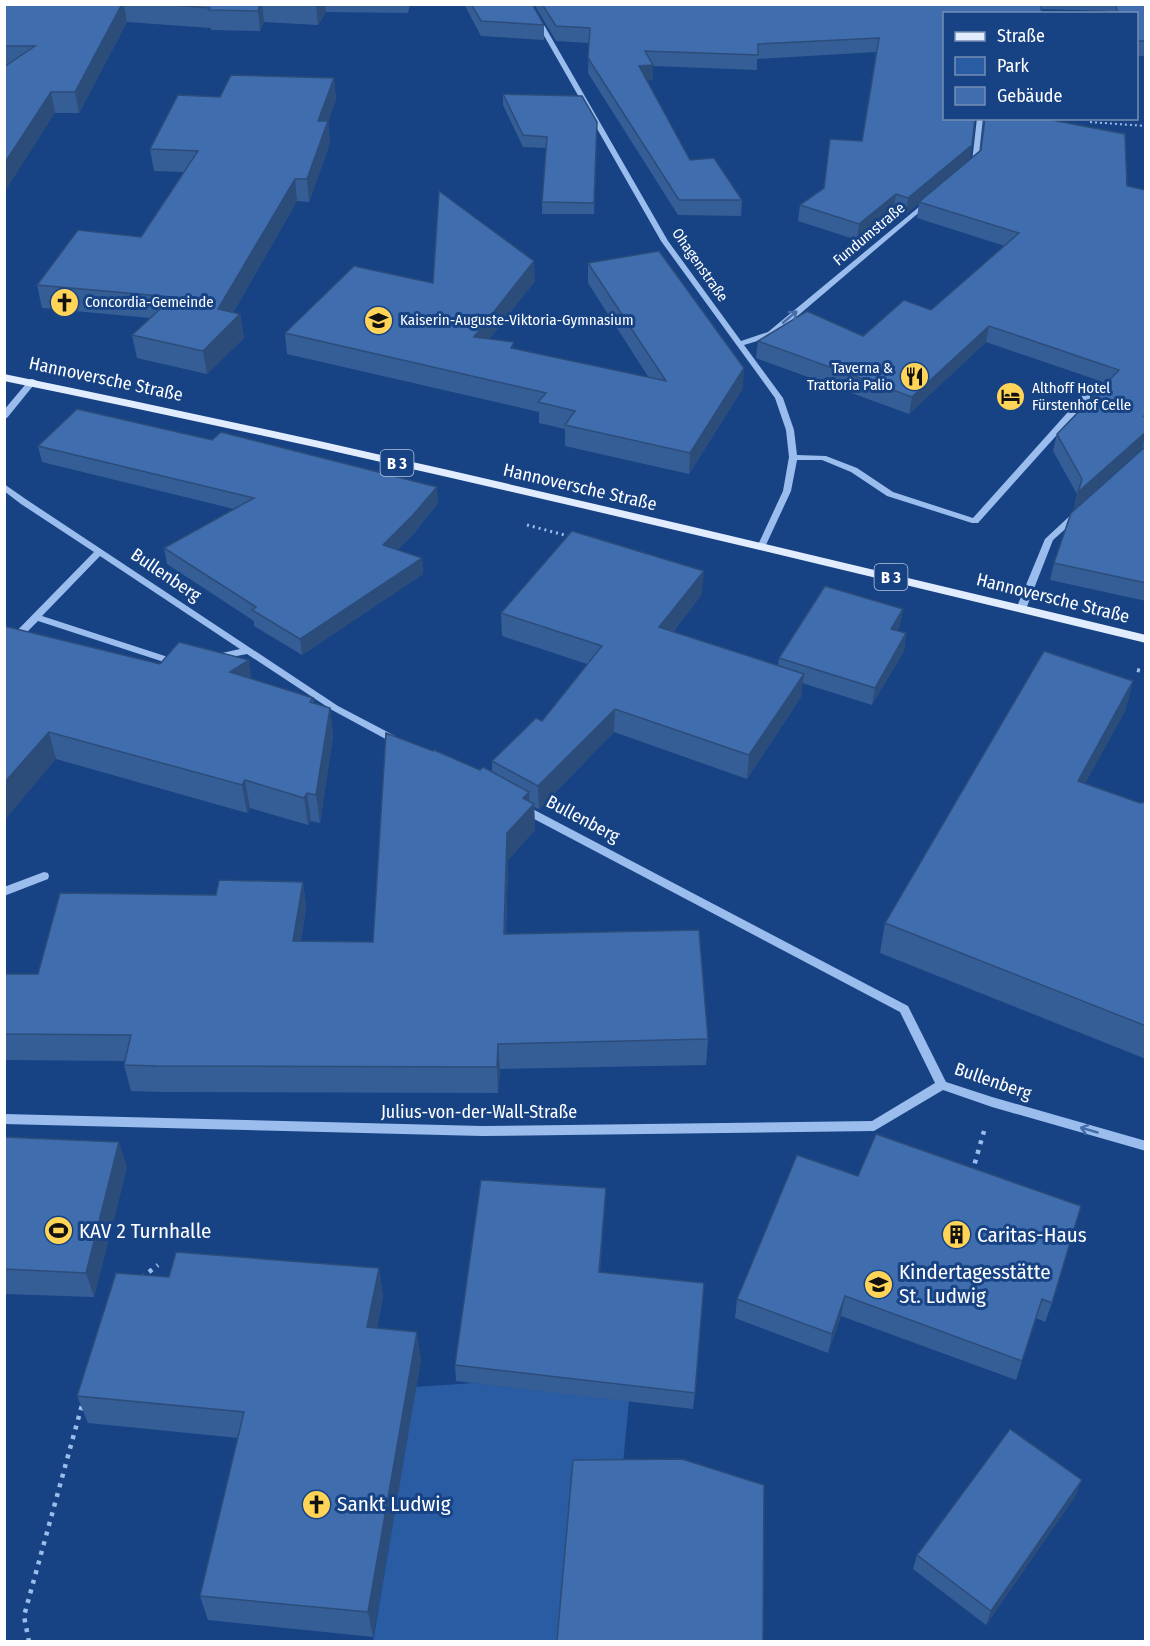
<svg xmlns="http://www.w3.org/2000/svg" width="1150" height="1646" viewBox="0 0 1150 1646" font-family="'Fira Sans Condensed',sans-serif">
  <rect width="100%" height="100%" fill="#174384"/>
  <polygon fill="#295ca3" points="474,1383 629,1401 621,1484 559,1641 373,1642 416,1387"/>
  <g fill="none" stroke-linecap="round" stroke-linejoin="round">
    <polyline stroke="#9bbded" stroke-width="2" stroke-dasharray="2 3" stroke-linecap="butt" points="1089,118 1089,122 1146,126"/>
    <polyline stroke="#9bbded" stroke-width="3" stroke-dasharray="2 4" stroke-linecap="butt" points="527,525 572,537"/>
    <polyline stroke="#9bbded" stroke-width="4" stroke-dasharray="3 4.5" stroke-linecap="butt" points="1137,670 1146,672"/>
    <g stroke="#9bbded" stroke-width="4.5" stroke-dasharray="4 6" stroke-linecap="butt">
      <polyline points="972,1173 984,1131"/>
      <polyline points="141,1278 158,1265"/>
      <polyline points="29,1642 24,1616 82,1405"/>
    </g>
    <g fill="#9bbded" fill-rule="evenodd">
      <polygon points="526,4 532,4 668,241 741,341 768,332 925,202 929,202 929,204 774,336 744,345 783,398 794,430 797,455 826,456 857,468 893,492 973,518 1084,394 1090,394 1090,398 978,523 972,523 887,496 851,472 822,460 797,460 791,491 765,547 761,550 758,549 757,547 783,491 789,457 786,430 775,398 661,241"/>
      <polygon points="977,118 983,118 978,163 971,168 968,166 972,162"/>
      <polygon points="30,379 33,379 37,381 7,418 4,418 4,410"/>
      <polygon points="4,484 27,500 338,706 401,739 402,741 401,743 393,743 332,710 247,654 216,660 213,659 211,657 213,655 240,649 100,556 42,616 168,657 180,658 182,660 180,662 164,662 38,621 7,652 4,653 4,644 94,552 21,504 4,491"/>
      <polygon points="1077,511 1080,512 1080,516 1053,540 1026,609 1024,611 1018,611 1016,609 1045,539 1074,512"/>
      <polygon points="523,804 908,1006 946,1082 992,1097 1146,1141 1146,1151 992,1107 943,1090 874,1131 482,1136 4,1124 4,1114 482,1126 872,1121 935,1083 900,1012 519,811 518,808"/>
      <polygon points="44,872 48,873 49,876 48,879 4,896 4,887"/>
    </g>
    <path fill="#e1ecff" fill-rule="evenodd" d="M4,374C387,452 766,544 1146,635V643C766,551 387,459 4,381Z"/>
  </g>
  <g fill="#365e96">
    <polygon points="4,4 410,4 408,13 326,12 318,25 264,22 260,31 211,30 211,28 127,22 79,113 55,113 6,66 4,66"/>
    <polygon points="464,4 532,4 544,25 544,40 481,36"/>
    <polygon points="534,4 1146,4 1146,56 1137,56 1137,14 1110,14 1109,11 1041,9 945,14 970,159 980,151 984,118 1051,118 1051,120 1127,186 1146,190 1146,601 1050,580 1054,563 1143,448 1142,448 1074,509 1077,494 1053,451 1057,434 1106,383 986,342 909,414 756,358 758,341 863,336 931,310 1005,246 917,218 919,203 906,214 894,210 857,240 798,221 800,205 824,188 862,141 876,52 757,59 757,70 653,66 653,80 647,80 690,160 742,200 741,216 678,215 588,73 589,43 556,41"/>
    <polygon points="334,78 336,100 328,121 330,143 309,202 297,201 233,313 240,314 244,338 207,374 137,358 132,335 150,318 42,308 37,285 141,237 184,172 154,171 150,149 220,97"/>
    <polygon points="503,94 597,133 594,214 542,214 542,202 546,148 523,147 503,105"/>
    <polygon points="588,263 743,388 689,474 565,446 565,429 539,423 539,412 287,354 285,333 433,283 535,281 489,339 514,349 649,378 588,283"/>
    <polygon points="38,446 438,503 415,532 397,550 422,558 423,574 302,655 254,626 254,621 167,564 164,548 234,509 42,462"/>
    <polygon points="702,594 673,632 778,666 779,658 900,626 897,631 906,633 904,651 872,705 802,683 801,697 747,779 614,732 539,809 534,807 535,830 508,860 506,934 708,1039 706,1065 500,1069 498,1093 164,1092 131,1091 124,1065 125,1061 4,1060 4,974 38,974 216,895 303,882 306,908 301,941 373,942 480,770 492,772 492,761 542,721 587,664 502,636 501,613"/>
    <polygon points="4,626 160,664 252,679 313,698 314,703 330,708 333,736 320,823 311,821 308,825 250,808 247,813 56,759"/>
    <polygon points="1133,681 1125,711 1085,783 1140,803 1146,802 1146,1059 880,953 885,923"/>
    <polygon points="4,1137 127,1167 94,1297 4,1294"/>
    <polygon points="797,1155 1052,1303 1045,1322 1036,1318 1016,1380 841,1316 828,1353 735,1318 737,1299"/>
    <polygon points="606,1188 605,1205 600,1272 695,1393 693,1409 456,1381 455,1365"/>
    <polygon points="379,1268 383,1297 377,1328 421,1360 373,1637 208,1620 200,1596 238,1438 88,1423 77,1396 169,1277"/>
    <polygon points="1076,1495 986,1625 913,1569 917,1555"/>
  </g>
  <g fill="#2c4c7a">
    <polygon points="122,4 124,4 127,22 79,113 75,92"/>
    <polygon points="260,4 262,4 264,22 260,31 258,11"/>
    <polygon points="316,4 325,4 326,12 318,25"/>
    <polygon points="653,65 653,80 639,81 639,66"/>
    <polygon points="334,78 336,100 320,143 318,121"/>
    <polygon points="51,92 55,113 4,193 4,164"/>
    <polygon points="328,121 330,143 309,202 307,179"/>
    <polygon points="972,145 970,161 919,202 919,203 906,214 908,198"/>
    <polygon points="295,179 297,201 222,332 240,314 244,338 207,374 203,351 218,309"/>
    <polygon points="896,194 894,210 857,240 859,224"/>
    <polygon points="534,261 535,281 475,357 474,337"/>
    <polygon points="989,326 986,342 909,414 912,397"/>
    <polygon points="744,368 743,388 689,474 690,453"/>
    <polygon points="1146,432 1142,448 1074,509 1078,492"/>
    <polygon points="437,487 438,503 415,532 385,562 383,545"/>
    <polygon points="422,558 423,574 302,655 300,639"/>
    <polygon points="704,571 702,594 658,651 659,627"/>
    <polygon points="903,609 900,626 888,646 891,629"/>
    <polygon points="906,633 904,651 872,705 875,688"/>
    <polygon points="249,660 253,688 230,672"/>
    <polygon points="804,674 801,697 747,779 749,755"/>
    <polygon points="1133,681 1125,711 1070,811 1078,781"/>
    <polygon points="330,708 333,736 320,823 316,795"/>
    <polygon points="615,709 614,732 539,809 538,786"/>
    <polygon points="49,732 56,759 4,821 4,783"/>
    <polygon points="245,780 250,808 247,813 242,785"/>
    <polygon points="529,792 530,809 534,804 535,830 508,860 505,960 504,934 507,833 523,798"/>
    <polygon points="307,793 311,821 308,825 304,798"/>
    <polygon points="303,882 306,908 297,967 293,941"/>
    <polygon points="498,1044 500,1069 498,1093 497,1067"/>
    <polygon points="119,1142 127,1167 94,1297 86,1273"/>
    <polygon points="606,1188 605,1205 598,1288 599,1272"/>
    <polygon points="379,1268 383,1297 372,1355 367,1327"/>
    <polygon points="845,1296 841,1316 828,1353 832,1334"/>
    <polygon points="417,1332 421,1360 373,1637 368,1612"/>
    <polygon points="1082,1480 1076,1495 986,1625 991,1611"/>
  </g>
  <g fill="#3f6dae" stroke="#2c4c7a" stroke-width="1.5">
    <polygon points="4,4 122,4 75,92 51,92 4,164 4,67 35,46 4,46"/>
    <polygon points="160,4 260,4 258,11 209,10 210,8"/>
    <polygon points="471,4 532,4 544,25 481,21"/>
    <polygon points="542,4 1040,4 1042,14 945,14 945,118 975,118 972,145 908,198 896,194 859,224 800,205 824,188 830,139 862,141 879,38 758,44 758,55 645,51 653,65 639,66 690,160 714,158 742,200 679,200 588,58 590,28 556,26"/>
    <polygon points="1115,4 1146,4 1146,41 1137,41 1137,14 1118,14"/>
    <polygon points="231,75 334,78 318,121 328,121 307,179 295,179 218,309 240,314 203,351 132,335 173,297 37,285 78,230 141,237 198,151 150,149 178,95 220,97"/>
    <polygon points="503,94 582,96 597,122 594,203 542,202 547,137 523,135"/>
    <polygon points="985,118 1051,118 1051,120 1125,134 1127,186 1146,190 1146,414 1144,416 1146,416 1146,432 1078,492 1082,479 1057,434 1119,370 989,326 912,397 758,341 807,311 863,336 904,300 931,310 1019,233 919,202 981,150"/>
    <polygon points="439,191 534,261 474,337 514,342 511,348 666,381 588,263 659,251 744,368 690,453 565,425 575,411 538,402 546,393 285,333 354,266 433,283"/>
    <polygon points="77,409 212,440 221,432 437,487 413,515 383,545 422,558 300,639 252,610 256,607 164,548 254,498 38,446"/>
    <polygon points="1146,446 1146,583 1054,563 1071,513"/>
    <polygon points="572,531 704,571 659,627 804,674 749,755 615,709 538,786 492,761 536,718 542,721 602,646 501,613"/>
    <polygon points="825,586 903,609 891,629 906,633 875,688 779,658"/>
    <polygon points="4,626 160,664 179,642 249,660 230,672 313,698 310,702 330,708 316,795 307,793 304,798 245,780 242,785 49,732 4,783"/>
    <polygon points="1044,651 1133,681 1078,781 1140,803 1146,802 1146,1026 885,923"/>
    <polygon points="386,733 433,751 434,750 480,770 483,767 529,792 523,798 534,804 507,833 504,934 699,930 708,1039 498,1044 497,1067 157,1066 124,1065 131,1035 4,1034 4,974 38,974 60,893 216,895 219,880 303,882 293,941 373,942"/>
    <polygon points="876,1134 1081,1206 1052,1303 1042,1299 1022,1361 845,1296 832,1334 737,1299 797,1155 858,1176"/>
    <polygon points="4,1137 119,1142 86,1273 4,1269"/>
    <polygon points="481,1180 606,1188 599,1272 704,1283 695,1393 455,1365"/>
    <polygon points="176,1252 379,1268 367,1327 417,1332 368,1612 200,1596 244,1412 77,1396 116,1273 169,1277"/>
    <polygon points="1010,1429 1082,1480 991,1611 917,1555"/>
    <polygon points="682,1459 764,1485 763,1641 557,1641 573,1460"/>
  </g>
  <defs><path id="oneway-shaft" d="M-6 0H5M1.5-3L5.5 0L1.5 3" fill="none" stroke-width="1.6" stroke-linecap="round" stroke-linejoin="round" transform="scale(1.5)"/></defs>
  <g stroke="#456ea9">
    <use href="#oneway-shaft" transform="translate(790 317) rotate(-40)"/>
    <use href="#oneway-shaft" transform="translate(1089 1130) rotate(-164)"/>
  </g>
  <defs>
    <symbol id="church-disc" viewBox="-11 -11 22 22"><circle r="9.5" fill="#ffd457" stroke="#174384"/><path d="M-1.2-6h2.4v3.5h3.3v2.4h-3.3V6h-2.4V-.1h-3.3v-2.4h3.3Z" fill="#111"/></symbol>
    <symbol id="school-disc" viewBox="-11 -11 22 22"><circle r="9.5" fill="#ffd457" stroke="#174384"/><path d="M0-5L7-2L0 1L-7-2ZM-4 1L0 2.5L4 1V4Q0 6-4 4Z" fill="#111"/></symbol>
    <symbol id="restaurant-disc" viewBox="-11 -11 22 22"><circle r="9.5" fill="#ffd457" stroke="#174384"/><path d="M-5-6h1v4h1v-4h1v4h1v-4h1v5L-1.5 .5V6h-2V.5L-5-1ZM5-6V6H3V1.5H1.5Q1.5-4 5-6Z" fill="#111"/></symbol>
    <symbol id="hotel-disc" viewBox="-11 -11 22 22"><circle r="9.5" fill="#ffd457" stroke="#174384"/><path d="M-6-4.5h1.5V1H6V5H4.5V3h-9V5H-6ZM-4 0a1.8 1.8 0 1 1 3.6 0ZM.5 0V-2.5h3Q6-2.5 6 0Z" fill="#111"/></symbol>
    <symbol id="stadium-disc" viewBox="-11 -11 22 22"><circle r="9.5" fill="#ffd457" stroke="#174384"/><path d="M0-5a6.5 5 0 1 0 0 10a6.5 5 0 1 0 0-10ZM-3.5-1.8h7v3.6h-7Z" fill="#111"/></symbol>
    <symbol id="building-disc" viewBox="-11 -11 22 22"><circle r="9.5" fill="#ffd457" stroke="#174384"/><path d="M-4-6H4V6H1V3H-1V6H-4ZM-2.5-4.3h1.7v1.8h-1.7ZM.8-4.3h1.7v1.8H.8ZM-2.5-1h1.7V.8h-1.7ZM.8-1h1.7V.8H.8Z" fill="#111"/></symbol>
  </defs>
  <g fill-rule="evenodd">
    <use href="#church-disc" x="48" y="286" width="33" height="33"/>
    <use href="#school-disc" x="362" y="304" width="33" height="33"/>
    <use href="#restaurant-disc" x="898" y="360" width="33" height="33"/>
    <use href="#hotel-disc" x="994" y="380" width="33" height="33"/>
    <use href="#stadium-disc" x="42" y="1214" width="33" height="33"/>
    <use href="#building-disc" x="940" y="1218" width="33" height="33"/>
    <use href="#school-disc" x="862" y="1268" width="33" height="33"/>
    <use href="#church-disc" x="300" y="1488" width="33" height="33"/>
  </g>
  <g text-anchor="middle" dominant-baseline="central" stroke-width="6" stroke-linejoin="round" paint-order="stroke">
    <g font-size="15" fill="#fff" stroke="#174384">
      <text transform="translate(869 234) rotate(-40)">Fundumstraße</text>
      <text transform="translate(700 265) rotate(55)">Ohagenstraße</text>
    </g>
    <g font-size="15" fill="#fff" stroke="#174384" text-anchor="start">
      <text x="85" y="302">Concordia-Gemeinde</text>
      <text x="400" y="320">Kaiserin-Auguste-Viktoria-Gymnasium</text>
      <text x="893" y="368" text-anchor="end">Taverna &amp;<tspan x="893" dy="17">Trattoria Palio</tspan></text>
      <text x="1032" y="388">Althoff Hotel<tspan x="1032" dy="17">Fürstenhof Celle</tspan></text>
    </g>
    <g fill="#174384" stroke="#b9c7da" stroke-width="1.5">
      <rect x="380.5" y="450" width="33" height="26" rx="4.5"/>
      <rect x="874.5" y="564" width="33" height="26" rx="4.5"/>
    </g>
    <g font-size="16" font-weight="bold" fill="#fff">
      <text x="397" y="463">B 3</text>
      <text x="891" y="577">B 3</text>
    </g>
    <g font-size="18" fill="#fff" stroke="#174384">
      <text transform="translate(106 379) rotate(12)">Hannoversche Straße</text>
      <text transform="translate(580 487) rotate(13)">Hannoversche Straße</text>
      <text transform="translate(166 575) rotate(34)">Bullenberg</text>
      <text transform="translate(1053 598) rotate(14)">Hannoversche Straße</text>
      <text transform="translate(583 819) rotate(28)">Bullenberg</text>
      <text transform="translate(993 1081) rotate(19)">Bullenberg</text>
      <text x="479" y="1112">Julius-von-der-Wall-Straße</text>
    </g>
    <g font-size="21" fill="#fff" stroke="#174384" text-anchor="start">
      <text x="79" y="1231">KAV 2 Turnhalle</text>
      <text x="977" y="1235">Caritas-Haus</text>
      <text x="899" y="1272">Kindertagesstätte<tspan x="899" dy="24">St. Ludwig</tspan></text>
      <text x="337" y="1504">Sankt Ludwig</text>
    </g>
  </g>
  <rect width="1150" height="1646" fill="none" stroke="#ffffff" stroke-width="12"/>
  <rect x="943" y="12" width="195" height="108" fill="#174384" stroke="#748eb5" stroke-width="1.5"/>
  <rect x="955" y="32" width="30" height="9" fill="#e1ecff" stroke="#748eb5" stroke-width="1.5"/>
  <text x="997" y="42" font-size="18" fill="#ffffff">Straße</text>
  <rect x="955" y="57" width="30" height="18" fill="#295ca3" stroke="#748eb5" stroke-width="1.5"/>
  <text x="997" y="72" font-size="18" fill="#ffffff">Park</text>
  <rect x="955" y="87" width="30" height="18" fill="#3f6dae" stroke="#748eb5" stroke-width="1.5"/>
  <text x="997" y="102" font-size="18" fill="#ffffff">Gebäude</text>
</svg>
